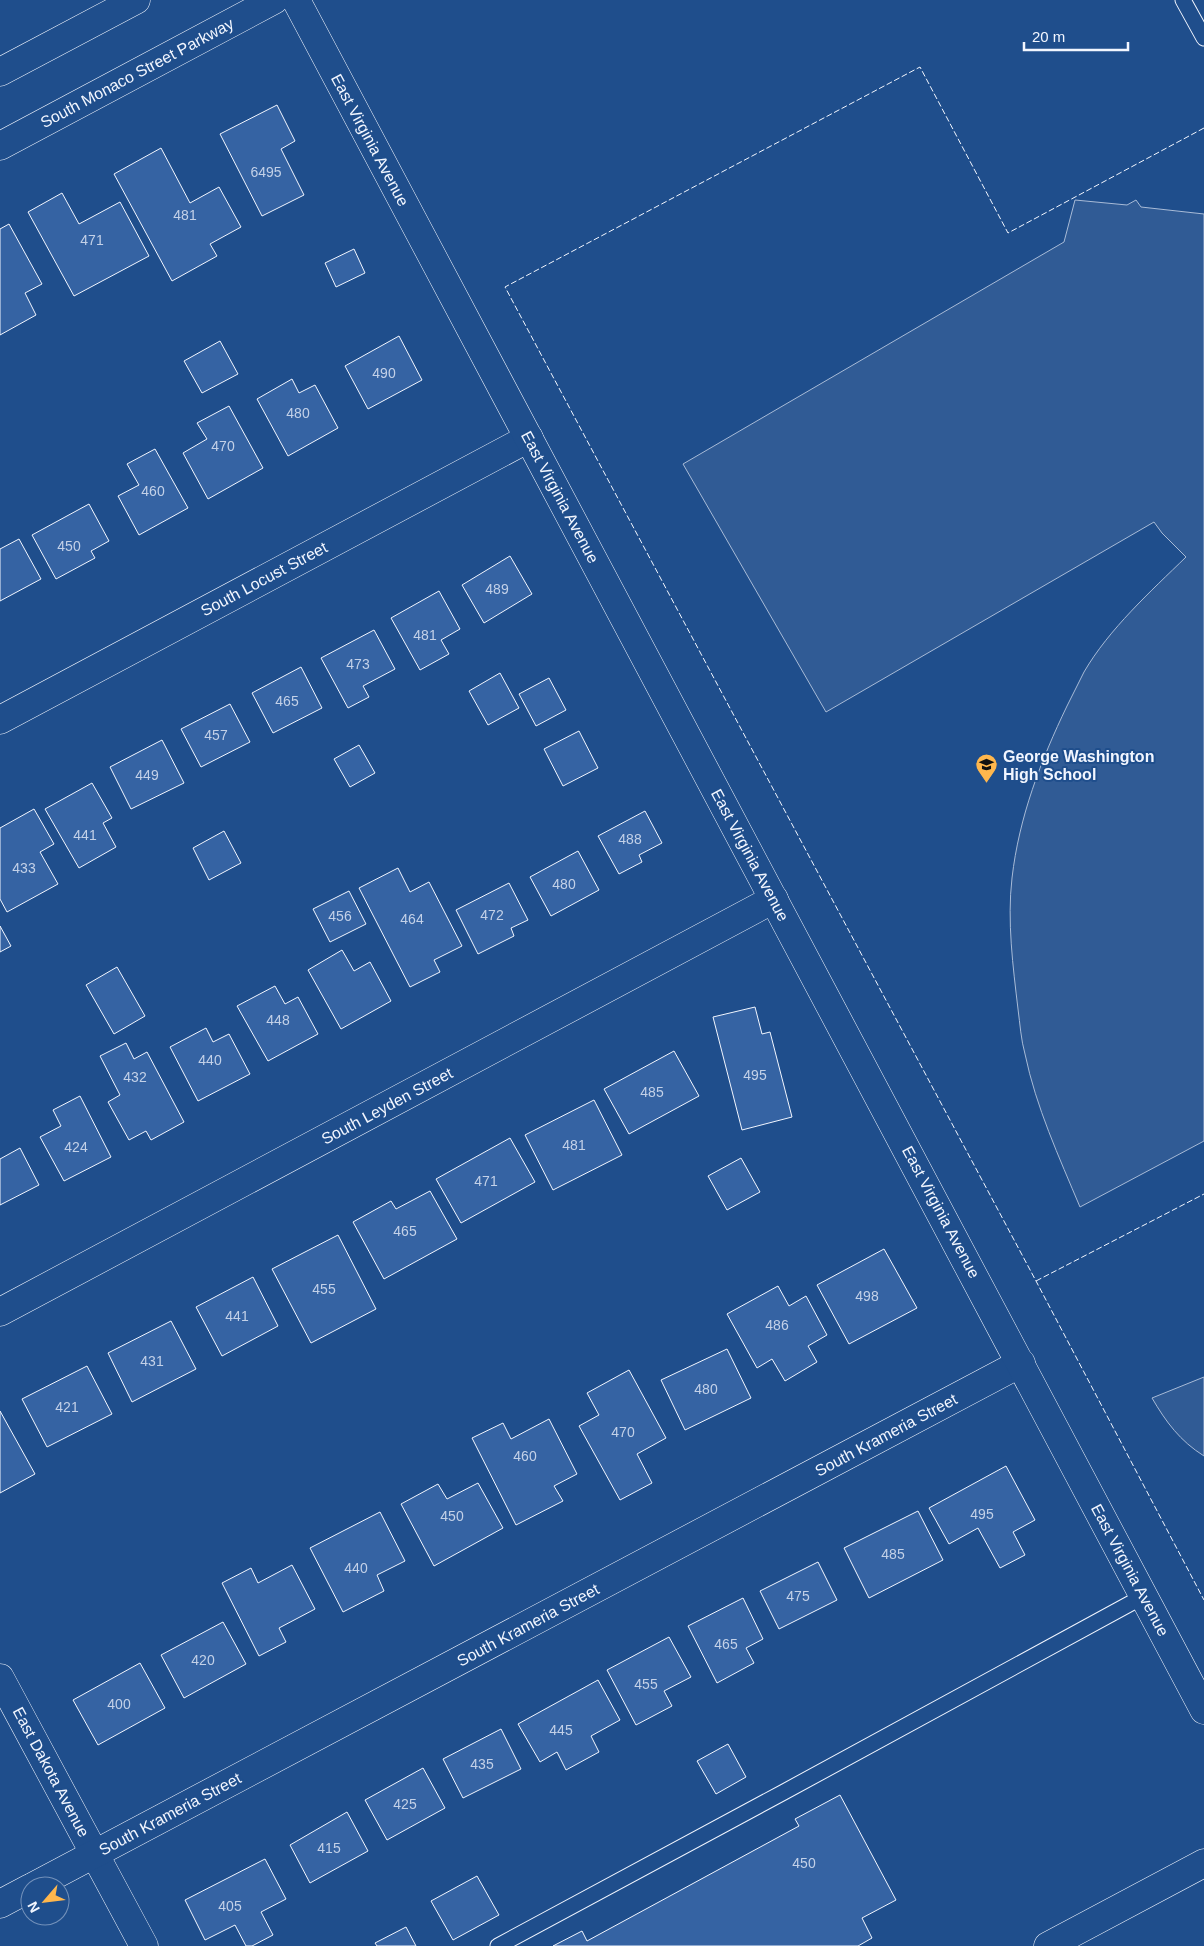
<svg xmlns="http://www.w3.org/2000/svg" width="1204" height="1946" viewBox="0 0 1204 1946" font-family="Helvetica,sans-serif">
  <rect width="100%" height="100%" fill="#1f4e8c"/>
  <g fill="#305b95" stroke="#a8bbd7">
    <path d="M1075,200L1127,205L1136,200L1141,207L1204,214V1141L1080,1207C1059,1157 1036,1107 1025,1054C1021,1040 1020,1024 1018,1009C1013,967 1007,921 1012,878C1019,817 1041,760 1067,706C1073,695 1078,683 1084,672C1109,629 1151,591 1186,557L1162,533L1154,522L826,712L683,464L1064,242Z"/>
    <path d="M1204,1377V1456C1180,1441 1166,1422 1152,1398Z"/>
  </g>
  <g fill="#3563a3" stroke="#f2f6ff">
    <polygon points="277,105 295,141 281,149 304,195 262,216 220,134"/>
    <polygon points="161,148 190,203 219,187 241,227 210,244 217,256 172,281 114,174"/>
    <polygon points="62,193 79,224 120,202 149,256 74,296 28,212"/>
    <polygon points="9,224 42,284 25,293 36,315 0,335 0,229"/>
    <polygon points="354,249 365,273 336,287 325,263"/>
    <polygon points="399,336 422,380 368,409 345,366"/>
    <polygon points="220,341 238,374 202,393 184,361"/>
    <polygon points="292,379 299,393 315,385 338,428 288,456 257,399"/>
    <polygon points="229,406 263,468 208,499 183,453 207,439 197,423"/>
    <polygon points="155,449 188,508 139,535 118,496 139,485 127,464"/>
    <polygon points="89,504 109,541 91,551 95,558 56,579 32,535"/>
    <polygon points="19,539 41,579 0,601 0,549"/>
    <polygon points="510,556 532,594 484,623 462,585"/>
    <polygon points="439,591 460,629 441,640 449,654 420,670 391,618"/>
    <polygon points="374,630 395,669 363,686 369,697 348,708 321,658"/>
    <polygon points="301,667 322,708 273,733 252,693"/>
    <polygon points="500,673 519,708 488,725 469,691"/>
    <polygon points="549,678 566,710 536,726 519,694"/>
    <polygon points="230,704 250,742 201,767 181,729"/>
    <polygon points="579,731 598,768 563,786 544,749"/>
    <polygon points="162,740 184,783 131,809 110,767"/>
    <polygon points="359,745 375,773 350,787 334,759"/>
    <polygon points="92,783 112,818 103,823 116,847 79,868 45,809"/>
    <polygon points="34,809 54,844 40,852 58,884 7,912 0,899 0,828"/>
    <polygon points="645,811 662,843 639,855 642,862 619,874 598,836"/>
    <polygon points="224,831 241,863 209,880 193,848"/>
    <polygon points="578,851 599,890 551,916 530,877"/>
    <polygon points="398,868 410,892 429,882 462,946 434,960 440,972 410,987 359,888"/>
    <polygon points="509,883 528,920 511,928 514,936 478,954 456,910"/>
    <polygon points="349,891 366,924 330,942 313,909"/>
    <polygon points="0,926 11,946 0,952"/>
    <polygon points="342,950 354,971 370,962 391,1001 341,1029 308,970"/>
    <polygon points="117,967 145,1016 114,1034 86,985"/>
    <polygon points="275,986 285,1004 298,997 318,1034 268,1061 237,1006"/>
    <polygon points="755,1007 762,1034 770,1032 792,1117 742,1130 713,1017"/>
    <polygon points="206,1028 213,1042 229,1034 250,1074 198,1101 170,1047"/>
    <polygon points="126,1043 134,1059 147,1052 184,1122 151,1140 146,1131 129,1140 108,1102 120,1095 100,1056"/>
    <polygon points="674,1051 699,1096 629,1134 604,1089"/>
    <polygon points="80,1096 111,1157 64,1181 40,1137 61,1126 53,1110"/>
    <polygon points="594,1100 622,1155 553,1190 525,1135"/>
    <polygon points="510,1138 535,1182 461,1223 436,1179"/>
    <polygon points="20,1148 39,1185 0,1205 0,1159"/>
    <polygon points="741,1158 760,1192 727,1210 708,1176"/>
    <polygon points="430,1191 457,1239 384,1279 353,1222 391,1201 396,1209"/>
    <polygon points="338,1235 376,1309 311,1343 272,1269"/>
    <polygon points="884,1249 917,1308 849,1344 817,1285"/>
    <polygon points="253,1277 278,1326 222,1356 196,1307"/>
    <polygon points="778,1286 789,1306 806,1296 827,1335 808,1346 817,1362 785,1381 772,1359 757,1368 727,1314"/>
    <polygon points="171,1321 196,1369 132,1402 108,1353"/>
    <polygon points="727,1349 751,1398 685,1430 661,1380"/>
    <polygon points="87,1366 112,1414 47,1447 22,1399"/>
    <polygon points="629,1370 666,1438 637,1454 652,1483 620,1500 579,1426 599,1415 587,1393"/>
    <polygon points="0,1411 35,1474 0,1493"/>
    <polygon points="549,1419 577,1474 554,1486 563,1501 516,1525 472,1438 503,1423 511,1439"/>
    <polygon points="1006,1466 1035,1520 1013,1532 1025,1555 1000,1568 978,1528 949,1544 929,1508"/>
    <polygon points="478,1483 503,1528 434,1566 401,1504 438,1484 447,1499"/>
    <polygon points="918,1511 943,1560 869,1598 844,1548"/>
    <polygon points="380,1512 405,1561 377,1575 384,1591 343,1612 310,1548"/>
    <polygon points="818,1562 837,1600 779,1629 760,1591"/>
    <polygon points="292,1565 315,1609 279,1628 286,1642 259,1656 222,1583 251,1568 258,1583"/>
    <polygon points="743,1598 763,1639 746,1648 754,1663 717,1683 688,1626"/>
    <polygon points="223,1622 246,1664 184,1698 161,1655"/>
    <polygon points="669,1637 691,1677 664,1691 672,1706 636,1725 607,1670"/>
    <polygon points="140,1663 165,1708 98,1745 73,1700"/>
    <polygon points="598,1680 620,1720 591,1736 599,1752 566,1770 557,1752 540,1762 518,1724"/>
    <polygon points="501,1729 521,1769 463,1798 443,1759"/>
    <polygon points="728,1744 746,1777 716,1794 697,1761"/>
    <polygon points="423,1768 445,1808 387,1840 365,1800"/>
    <polygon points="840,1795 896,1900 862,1918 872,1938 858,1946 553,1946 582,1931 587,1941 799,1826 795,1819"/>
    <polygon points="347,1812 368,1851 310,1883 290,1845"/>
    <polygon points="265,1859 286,1899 261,1912 273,1935 252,1946 246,1946 235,1925 205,1940 185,1900"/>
    <polygon points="477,1876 499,1915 453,1940 431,1901"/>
    <polygon points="406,1927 416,1946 377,1946 375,1943"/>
  </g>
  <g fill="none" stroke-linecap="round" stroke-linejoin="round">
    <defs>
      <g id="service">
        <polyline points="1183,0 1204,38"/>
        <polyline points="498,1946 784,1792 1144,1596"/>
      </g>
      <g id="minor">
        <polyline points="0,720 529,438"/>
        <polyline points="0,1312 774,899"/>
        <polyline points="0,1678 144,1946"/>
        <polyline points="34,1886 1021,1363"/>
        <polyline points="0,1904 30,1888"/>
      </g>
      <g id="tertiary">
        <polyline points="296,0 1204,1710"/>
        <polyline points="1048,1946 1204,1863"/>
      </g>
      <g id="primary">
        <polyline points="0,72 136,0"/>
        <polyline points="0,146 274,0"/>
      </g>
    </defs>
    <use href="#service" stroke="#f2f6ff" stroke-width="17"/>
    <use href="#minor" stroke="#f2f6ff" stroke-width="29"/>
    <use href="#tertiary" stroke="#f2f6ff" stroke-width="29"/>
    <use href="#primary" stroke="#f2f6ff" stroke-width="29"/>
    <use href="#service" stroke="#1f4e8c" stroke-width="15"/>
    <use href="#minor" stroke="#1f4e8c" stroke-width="28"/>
    <use href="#tertiary" stroke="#1f4e8c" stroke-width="28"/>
    <use href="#primary" stroke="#1f4e8c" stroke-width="28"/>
    <g stroke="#f2f6ff" stroke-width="1" stroke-dasharray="6 2.5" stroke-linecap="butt">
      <polyline points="1204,128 1008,233 920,67 505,287 1036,1281 1204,1600"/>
      <polyline points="1036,1281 1204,1194"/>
    </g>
  </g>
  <defs>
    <symbol id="school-pin" viewBox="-11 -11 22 30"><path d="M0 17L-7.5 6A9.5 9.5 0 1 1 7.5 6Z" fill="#ffb74d" stroke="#1f4e8c"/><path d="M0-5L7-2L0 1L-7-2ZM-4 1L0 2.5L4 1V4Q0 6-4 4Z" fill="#111"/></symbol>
  </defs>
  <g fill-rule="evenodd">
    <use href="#school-pin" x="974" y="752" width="25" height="34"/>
  </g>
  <g text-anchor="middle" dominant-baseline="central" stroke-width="4" stroke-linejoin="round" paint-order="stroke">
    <g font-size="14" fill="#c3d1e8">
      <text x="266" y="172">6495</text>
      <text x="185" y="215">481</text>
      <text x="92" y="240">471</text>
      <text x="384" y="373">490</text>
      <text x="298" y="413">480</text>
      <text x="223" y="446">470</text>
      <text x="153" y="491">460</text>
      <text x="69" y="546">450</text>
      <text x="497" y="589">489</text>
      <text x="425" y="635">481</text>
      <text x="358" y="664">473</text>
      <text x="287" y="701">465</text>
      <text x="216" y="735">457</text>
      <text x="147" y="775">449</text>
      <text x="85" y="835">441</text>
      <text x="630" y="839">488</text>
      <text x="24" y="868">433</text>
      <text x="564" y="884">480</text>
      <text x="492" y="915">472</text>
      <text x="340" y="916">456</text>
      <text x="412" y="919">464</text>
      <text x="278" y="1020">448</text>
      <text x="210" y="1060">440</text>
      <text x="755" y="1075">495</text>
      <text x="135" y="1077">432</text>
      <text x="652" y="1092">485</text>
      <text x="574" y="1145">481</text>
      <text x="76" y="1147">424</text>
      <text x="486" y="1181">471</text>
      <text x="405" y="1231">465</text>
      <text x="324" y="1289">455</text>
      <text x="867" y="1296">498</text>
      <text x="237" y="1316">441</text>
      <text x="777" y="1325">486</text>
      <text x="152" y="1361">431</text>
      <text x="706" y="1389">480</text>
      <text x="67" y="1407">421</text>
      <text x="623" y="1432">470</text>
      <text x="525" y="1456">460</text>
      <text x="982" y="1514">495</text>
      <text x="452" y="1516">450</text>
      <text x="893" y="1554">485</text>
      <text x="356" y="1568">440</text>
      <text x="798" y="1596">475</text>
      <text x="726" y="1644">465</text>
      <text x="203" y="1660">420</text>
      <text x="646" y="1684">455</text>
      <text x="119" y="1704">400</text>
      <text x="561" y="1730">445</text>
      <text x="482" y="1764">435</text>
      <text x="405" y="1804">425</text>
      <text x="329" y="1848">415</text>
      <text x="804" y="1863">450</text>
      <text x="230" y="1906">405</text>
    </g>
    <g font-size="16" fill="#f2f6ff" stroke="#1f4e8c">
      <text transform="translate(137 73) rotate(-28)">South Monaco Street Parkway</text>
      <text transform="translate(370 140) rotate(62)">East Virginia Avenue</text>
      <text transform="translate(560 497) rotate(62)">East Virginia Avenue</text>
      <text transform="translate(264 579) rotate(-28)">South Locust Street</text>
      <text transform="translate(750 855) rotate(62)">East Virginia Avenue</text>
      <text transform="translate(387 1106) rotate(-28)">South Leyden Street</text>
      <text transform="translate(941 1212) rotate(62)">East Virginia Avenue</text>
      <text transform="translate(886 1435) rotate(-28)">South Krameria Street</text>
      <text transform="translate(1130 1570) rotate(62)">East Virginia Avenue</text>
      <text transform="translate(528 1625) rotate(-28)">South Krameria Street</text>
      <text transform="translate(51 1772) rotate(62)">East Dakota Avenue</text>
      <text transform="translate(170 1814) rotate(-28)">South Krameria Street</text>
    </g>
    <g font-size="16" font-weight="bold" fill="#f2f6ff" stroke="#1f4e8c" text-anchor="start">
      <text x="1003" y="756">George Washington<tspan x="1003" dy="18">High School</tspan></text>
    </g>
  </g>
  <g transform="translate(45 1901) rotate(242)"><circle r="24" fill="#1f4e8c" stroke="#7391ba"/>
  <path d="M0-4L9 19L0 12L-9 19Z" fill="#ffb74d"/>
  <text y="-8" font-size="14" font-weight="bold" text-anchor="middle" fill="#f2f6ff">N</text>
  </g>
  <path d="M1024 42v8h104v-8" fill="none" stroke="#f2f6ff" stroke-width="2.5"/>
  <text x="1032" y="42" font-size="15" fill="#f2f6ff" stroke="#1f4e8c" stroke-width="4" paint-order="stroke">20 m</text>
</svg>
